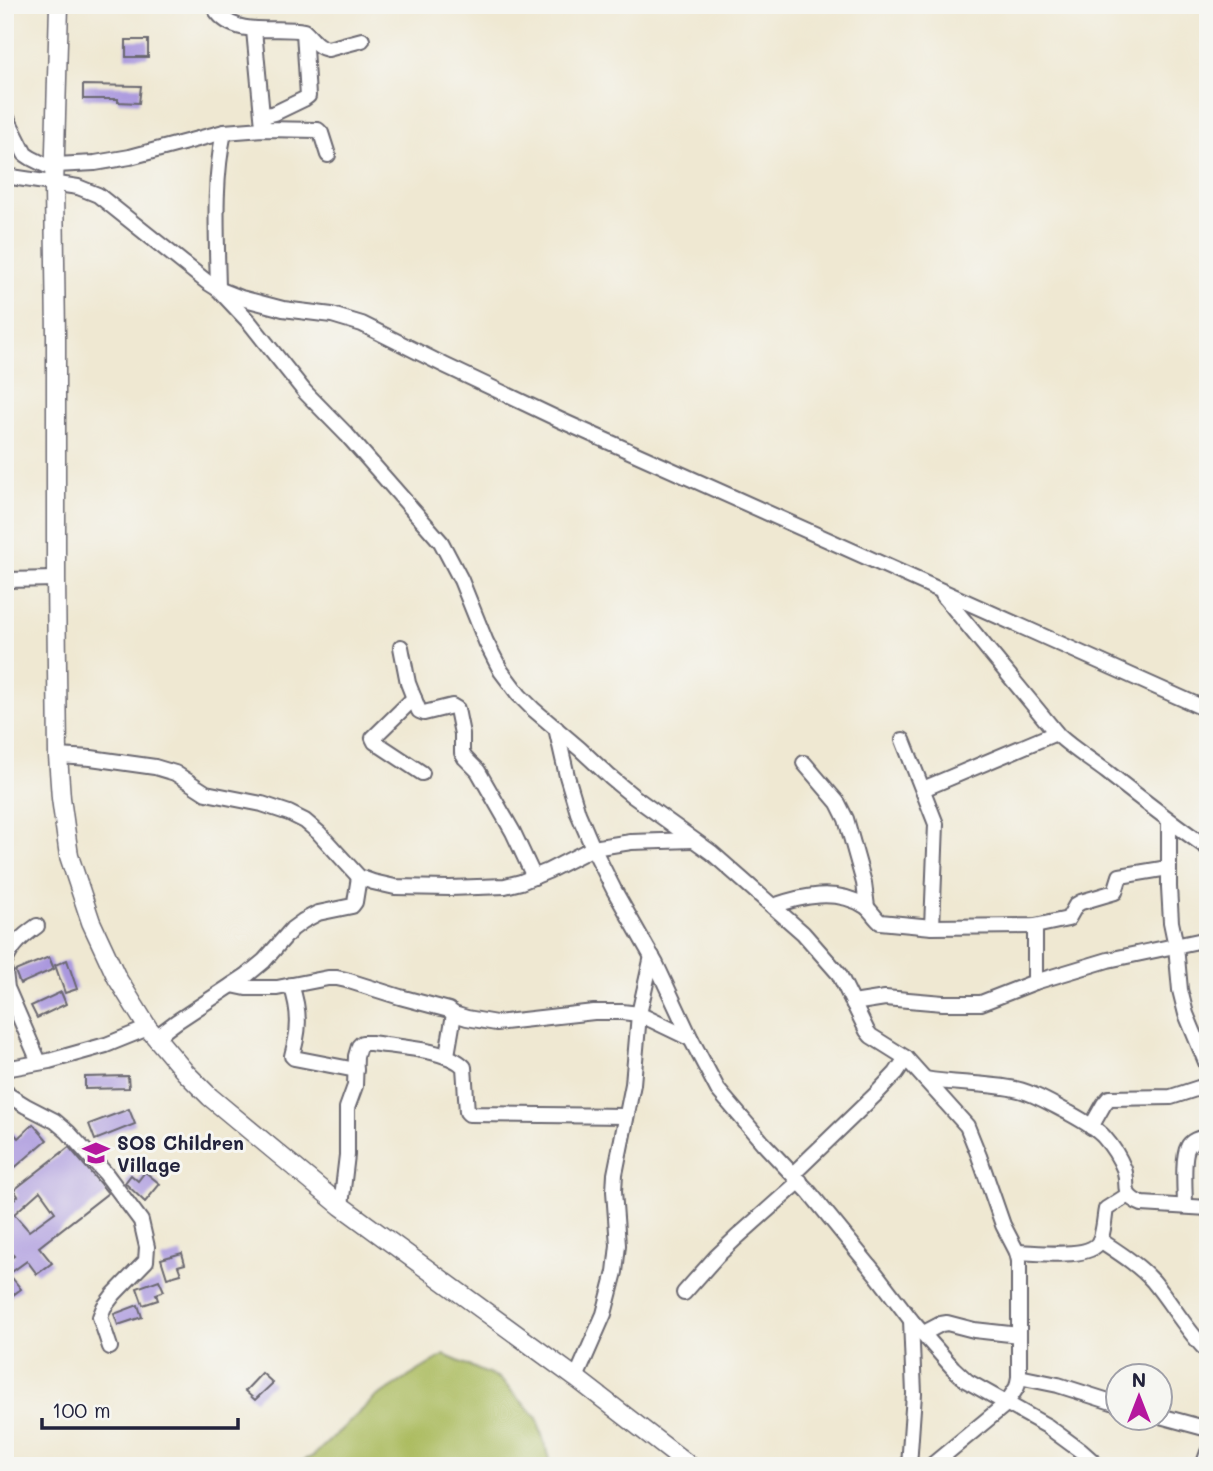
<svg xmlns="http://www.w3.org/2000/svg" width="1213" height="1471" viewBox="0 0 1213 1471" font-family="Mali,sans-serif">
  <rect width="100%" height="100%" fill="#f6f6f2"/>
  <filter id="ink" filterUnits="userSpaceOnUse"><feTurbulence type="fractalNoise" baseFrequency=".0143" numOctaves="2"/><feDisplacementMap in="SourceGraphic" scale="14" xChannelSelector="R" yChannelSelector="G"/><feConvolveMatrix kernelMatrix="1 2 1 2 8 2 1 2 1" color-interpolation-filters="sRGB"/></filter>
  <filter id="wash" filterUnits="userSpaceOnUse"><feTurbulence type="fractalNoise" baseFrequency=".00686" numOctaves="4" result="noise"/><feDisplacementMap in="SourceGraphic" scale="28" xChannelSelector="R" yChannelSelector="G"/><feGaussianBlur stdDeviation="1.57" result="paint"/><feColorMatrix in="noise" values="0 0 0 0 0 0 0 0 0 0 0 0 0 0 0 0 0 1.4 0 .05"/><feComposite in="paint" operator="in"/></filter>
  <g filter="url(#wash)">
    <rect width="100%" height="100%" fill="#efe8d2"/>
    <polygon fill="#abbb5e" stroke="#666e4c" stroke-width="2" points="444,1355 500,1379 537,1418 551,1466 293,1466 313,1456 376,1397"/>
    <g id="blocks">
      <g fill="#aa98de" fill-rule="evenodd">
        <rect x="126" y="40" width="22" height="17"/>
        <polygon points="83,85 141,86 139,103 118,102 118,99 83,99"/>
        <polygon points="49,957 54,969 20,984 15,971"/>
        <polygon points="67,960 77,989 65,993 55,965"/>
        <polygon points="61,992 66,1004 37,1018 31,1006"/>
        <polygon points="128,1076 129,1088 85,1089 85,1077"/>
        <polygon points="129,1109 135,1124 95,1140 89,1124"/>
        <polygon points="33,1124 47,1140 5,1176 5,1138 13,1132 18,1138"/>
        <path d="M69,1147L108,1193L39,1247L52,1263L37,1274L27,1261L9,1274L21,1289L5,1301V1262L14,1256L5,1245V1204L7,1205L18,1196L14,1190ZM40,1191L55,1212L29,1231L14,1214Z"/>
        <polygon points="145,1172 160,1184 145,1202 125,1183 131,1175 138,1181"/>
        <polygon points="182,1253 185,1264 178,1266 181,1274 167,1278 161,1259"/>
        <polygon points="159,1280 164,1291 156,1294 158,1300 143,1305 137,1288"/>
        <polygon points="138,1305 142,1317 118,1325 114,1314"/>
        <polygon points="262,1373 273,1383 255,1400 245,1391"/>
      </g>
    </g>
  </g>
  <g filter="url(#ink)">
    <use href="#blocks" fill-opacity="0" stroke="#6a6770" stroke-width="2"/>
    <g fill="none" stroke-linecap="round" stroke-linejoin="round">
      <defs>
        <g id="minor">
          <path d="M213,5C230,40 274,25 304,31C312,38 316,47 328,49L362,40"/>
          <polyline points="254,30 263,126"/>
          <polyline points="5,114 25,154 31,158 55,170"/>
          <polyline points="263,116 275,113 304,99 308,96 304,32"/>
          <path d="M224,132C213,183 217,237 218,289L250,323L305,392L347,435L441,542L461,580L486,642L501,671L519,695L533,709L580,749L610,777L633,796L712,853L803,933L839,974L867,1031L871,1036L906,1058L967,1126L979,1156L1003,1225L1017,1252L1019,1261V1377L1017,1387L1006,1404L931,1466"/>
          <polyline points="55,165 95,163 130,157 224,132 263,129 318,130 321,133 328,155"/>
          <polyline points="5,176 78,187 98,195 207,282 218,289 241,298 283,309 332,315 362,324 444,365 560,420 1208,710"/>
          <polyline points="5,580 56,579"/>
          <path d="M943,595L1058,735C1073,749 1090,759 1107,772C1140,798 1173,824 1208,848"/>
          <polyline points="401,647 408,683 419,711 424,713 452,706 457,709 462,734 462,753 465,758 478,771 513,832 534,877"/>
          <polyline points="414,698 373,738 375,742 422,773"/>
          <polyline points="556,728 567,776 578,813 593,848 614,890 656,964 691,1039 718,1090 763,1143 810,1193 876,1274 911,1320 953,1368 967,1381 1047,1426 1081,1451 1098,1466"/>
          <polyline points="903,740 936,824 932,927"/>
          <polyline points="58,756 91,758 155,767 175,773 206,793 262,804 289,813 305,821 319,833 359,877 373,882 395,887 450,888 505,886 521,882 548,871 593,848 631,842 693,840"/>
          <polyline points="804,763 838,803 846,819 864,883 867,907"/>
          <polyline points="923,789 1056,733"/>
          <polyline points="1169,821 1169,887 1171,922 1176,946 1180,990 1186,1014 1208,1067"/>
          <path d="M773,906C802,896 836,888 865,906C871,910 874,917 880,922L932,927L1035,926L1068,919L1076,905L1081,902L1115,892L1120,876L1168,868"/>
          <polyline points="1035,926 1035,982"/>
          <path d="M5,962C12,945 23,936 37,926"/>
          <polyline points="5,972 7,988 39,1062"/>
          <polyline points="232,985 246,988 277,988 328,978 337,978 346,980 400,997 449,1010 454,1014 467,1018 496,1023 594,1012 622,1012 639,1014 691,1039"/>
          <path d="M291,985C297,1002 300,1021 296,1039C295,1045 293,1051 292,1056L294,1058L356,1070"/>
          <polyline points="853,1003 885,998 943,1003 981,1003 1035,982 1108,960 1208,939"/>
          <polyline points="156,1037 176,1022 247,975 264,961 292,929 303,921 318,913 352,906 355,902 359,877"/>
          <polyline points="447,1055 454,1014"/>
          <polyline points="5,1069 49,1061 106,1045 148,1028"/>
          <path d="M925,1079C953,1084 982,1083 1010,1088C1031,1091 1051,1104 1069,1113C1080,1119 1096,1128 1104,1137C1112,1146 1120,1159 1124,1169C1130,1186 1119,1195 1142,1204L1208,1208"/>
          <polyline points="5,1090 8,1095 26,1106 55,1121 68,1132 106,1174 141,1221 147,1247 146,1261 114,1294 104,1307 100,1317 110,1347"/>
          <polyline points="1091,1127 1104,1104 1109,1098 1171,1097 1208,1085"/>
          <polyline points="793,1174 875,1095 896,1073 906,1058"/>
          <path d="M341,1206L347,1155V1108L355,1086L356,1056L359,1046L362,1043H371C395,1047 447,1049 464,1067L467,1112L469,1114L626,1116"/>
          <path d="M1185,1206C1185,1193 1182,1157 1188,1147C1191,1140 1201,1138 1208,1136"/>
          <path d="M1100,1240C1118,1252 1139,1265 1153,1281C1172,1304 1186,1330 1208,1352"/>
          <path d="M1017,1252C1035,1252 1089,1260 1099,1242C1104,1233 1104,1219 1106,1209L1128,1195"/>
          <polyline points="684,1293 716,1257 736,1238 800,1181"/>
          <polyline points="924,1333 941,1324 947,1323 974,1330 1019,1335"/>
          <polyline points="1019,1377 1058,1385 1118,1404"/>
          <polyline points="576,1378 604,1314 615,1272 618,1245 614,1191 615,1174 633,1084 639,1014 652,956"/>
          <polyline points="1160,1416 1208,1429"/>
          <polyline points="909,1466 914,1394 911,1320"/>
          <polyline points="1203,1466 1208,1452"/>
        </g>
        <polyline id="major" points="59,5 54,188 56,336 56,579 58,756 61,798 69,856 91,922 117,978 148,1028 185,1072 210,1097 341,1206 576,1378 690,1466"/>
      </defs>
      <use href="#minor" stroke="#6a6770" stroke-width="18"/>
      <use href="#major" stroke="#6a6770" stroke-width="21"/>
      <use href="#minor" stroke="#fff" stroke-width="14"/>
      <use href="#major" stroke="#fff" stroke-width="18"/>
    </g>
  </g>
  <defs>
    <symbol id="school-bare" viewBox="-9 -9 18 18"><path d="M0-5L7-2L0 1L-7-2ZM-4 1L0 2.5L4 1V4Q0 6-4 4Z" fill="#b5179e" stroke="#f6f6f2" stroke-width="2.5" paint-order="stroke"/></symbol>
  </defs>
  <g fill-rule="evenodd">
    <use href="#school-bare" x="77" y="1134" width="38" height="38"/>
  </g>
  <g text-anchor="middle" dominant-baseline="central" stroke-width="6" stroke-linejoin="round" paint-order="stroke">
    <g font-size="19" font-weight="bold" fill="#22223b" stroke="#f6f6f2" text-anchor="start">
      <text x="117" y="1142">SOS Children<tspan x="117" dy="22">Village</tspan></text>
    </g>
  </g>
  <rect width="1213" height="1471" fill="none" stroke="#f6f6f2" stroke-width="28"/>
  <g transform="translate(1139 1397)"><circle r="33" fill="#f6f6f2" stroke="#a1a1a9" stroke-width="2"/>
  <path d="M0-5L12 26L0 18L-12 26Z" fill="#b5179e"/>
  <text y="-10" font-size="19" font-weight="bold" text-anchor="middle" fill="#22223b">N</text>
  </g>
  <path d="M42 1418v10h196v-10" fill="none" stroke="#22223b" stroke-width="3.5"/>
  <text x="52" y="1418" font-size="21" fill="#22223b" stroke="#f6f6f2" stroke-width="5" paint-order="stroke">100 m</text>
</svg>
